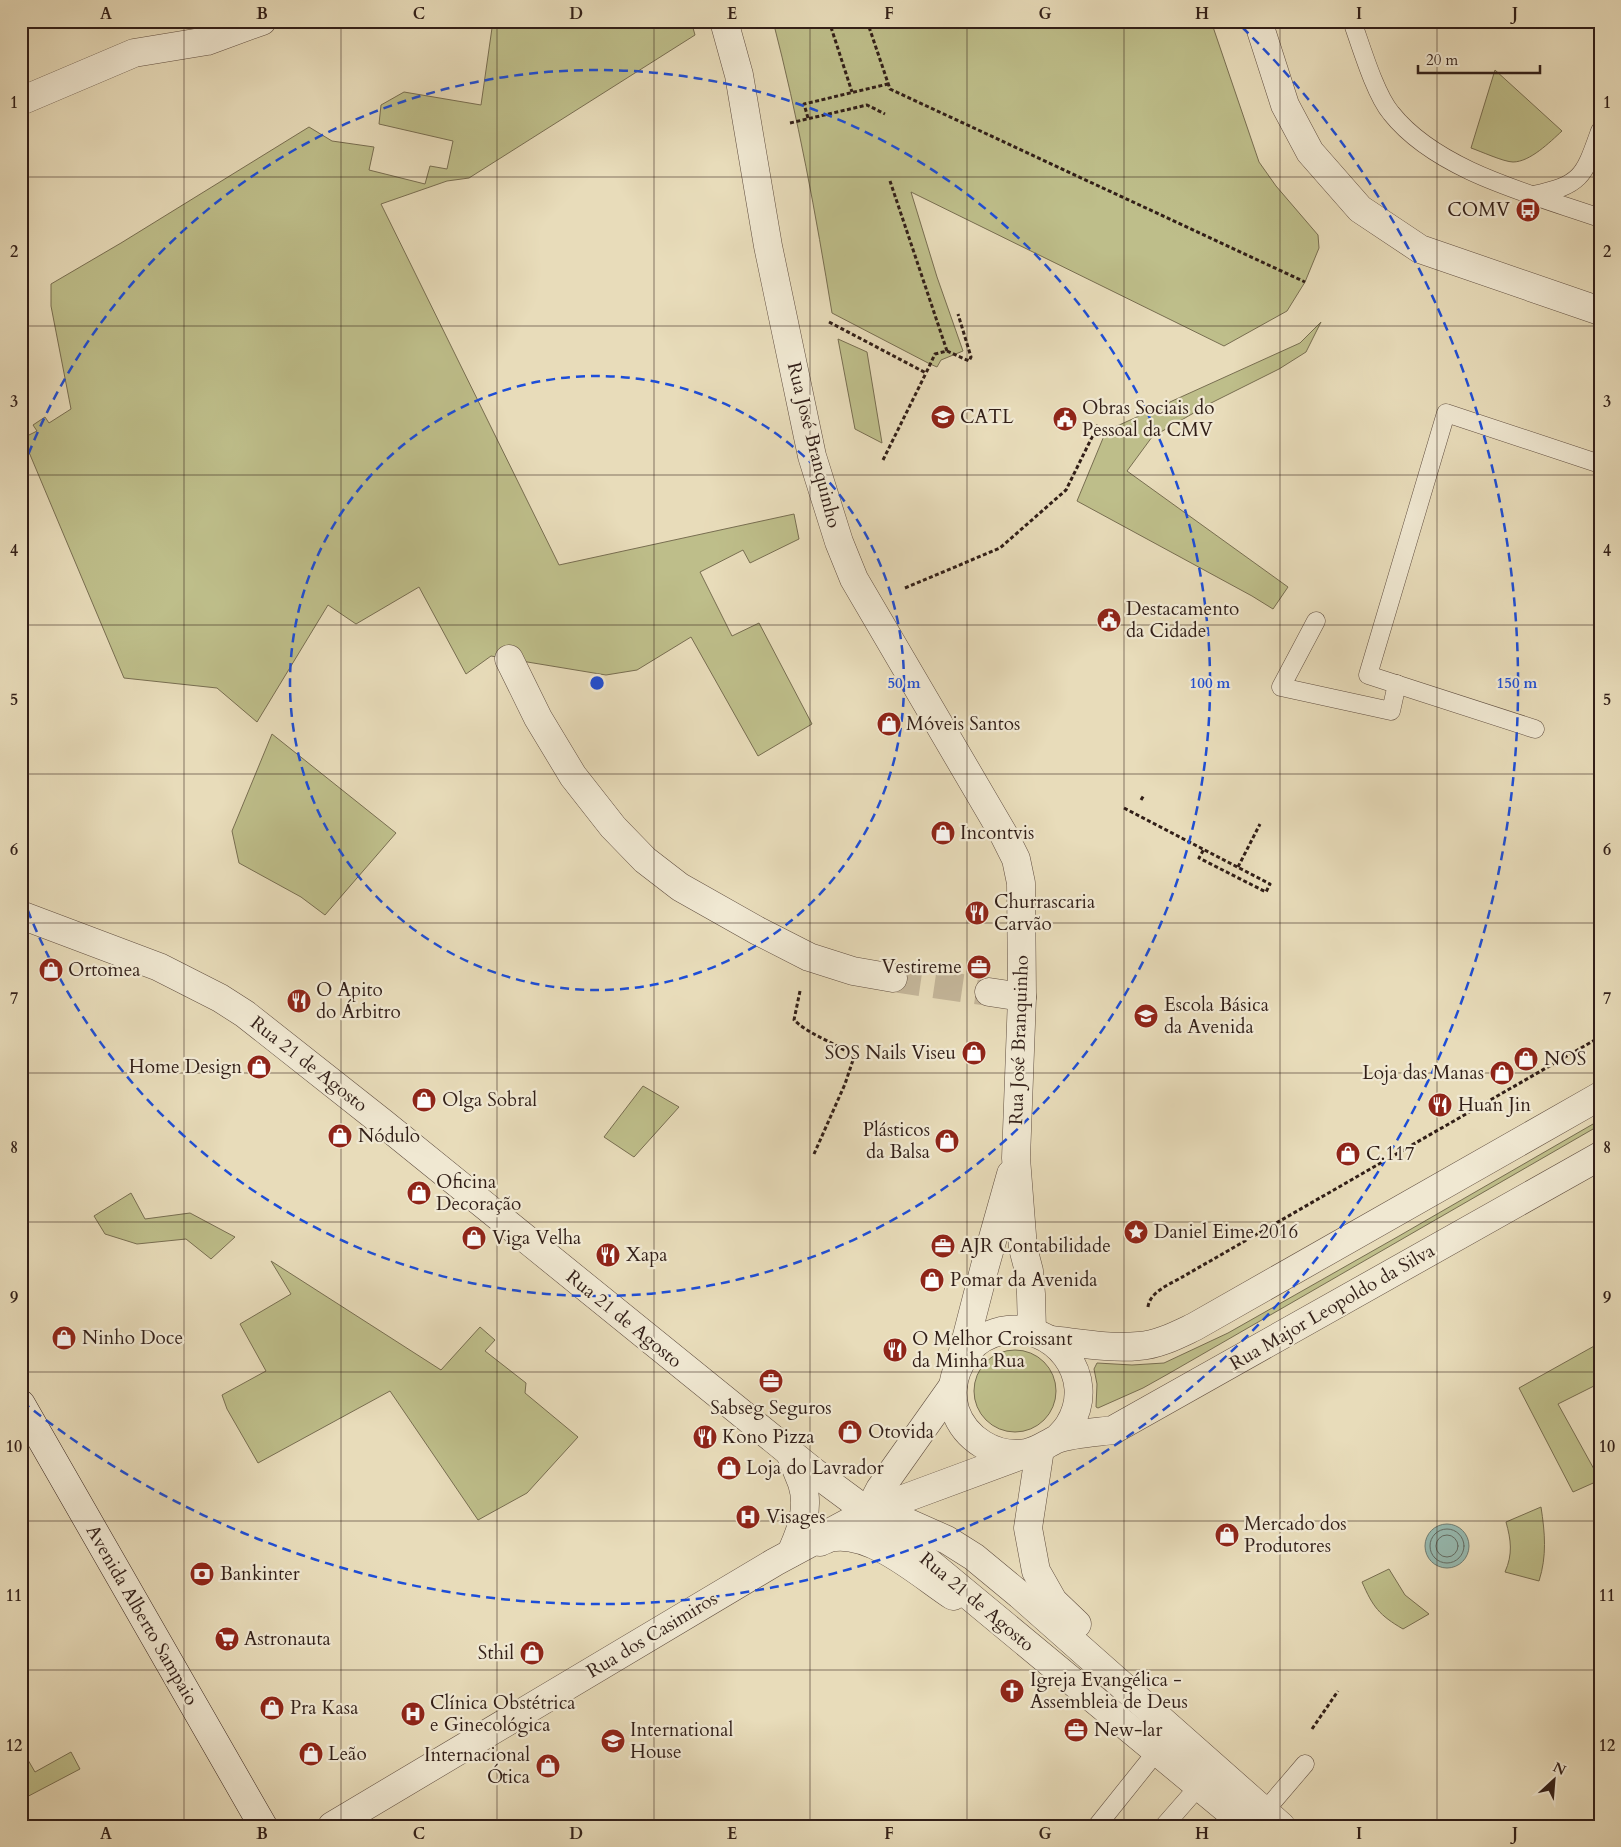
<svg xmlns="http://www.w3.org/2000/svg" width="1621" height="1847" viewBox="0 0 1621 1847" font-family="Cardo,serif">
  <rect width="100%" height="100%" fill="#e8dcba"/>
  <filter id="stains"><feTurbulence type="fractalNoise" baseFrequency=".004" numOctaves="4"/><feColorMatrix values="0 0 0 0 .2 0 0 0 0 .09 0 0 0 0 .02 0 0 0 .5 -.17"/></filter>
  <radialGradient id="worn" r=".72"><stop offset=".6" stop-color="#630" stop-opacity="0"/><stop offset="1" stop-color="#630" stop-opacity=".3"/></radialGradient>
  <g fill="#bebe8a" stroke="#786e51">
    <polygon points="493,21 691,21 695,35 469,178 447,181 381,204 559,565 794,514 799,539 750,563 743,550 700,572 732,636 759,623 812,724 758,756 691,637 637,670 606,675 491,656 466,674 419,587 356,624 328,605 257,722 217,688 124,678 23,438 37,431 33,425 45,417 49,423 71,409 51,306 51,284 121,243 309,127 332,141 374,147 369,170 425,184 430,166 447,169 453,141 379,124 381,105 404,92 481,105"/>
    <path d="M773,21H1211L1259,162L1276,186L1318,235L1319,248L1305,282L1287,311L1224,346L911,192L937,277L963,351L941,360L937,367L930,364L832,313C816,215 798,117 773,21Z"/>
    <path d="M1495,70L1562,131C1550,142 1530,162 1513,162C1504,162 1480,151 1471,148Z"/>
    <polygon points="1321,322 1306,352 1279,369 1211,403 1152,437 1127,471 1288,587 1273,609 1252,596 1077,501 1106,431 1300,343"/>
    <polygon points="838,339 867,352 882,443 855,429"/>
    <polygon points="272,734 396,833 325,915 301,897 239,863 232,831"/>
    <polygon points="643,1086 679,1107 634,1157 604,1137"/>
    <polygon points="1600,1120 1600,1125 1168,1374 1143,1388 1098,1408 1096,1407 1097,1384 1094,1369 1097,1363 1132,1365 1164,1363 1228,1333 1399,1236"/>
    <polygon points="131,1193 145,1219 190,1213 235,1237 211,1259 186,1239 137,1244 105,1234 94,1216"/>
    <polygon points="271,1261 441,1370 480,1327 495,1340 485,1351 526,1383 525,1393 578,1437 527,1493 478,1520 390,1391 258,1463 227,1409 222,1395 266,1371 240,1324 291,1294"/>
    <polygon points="1596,1345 1600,1352 1600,1383 1558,1404 1600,1480 1573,1492 1519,1388"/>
    <circle cx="1015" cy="1391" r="41"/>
    <path d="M1541,1507C1545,1533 1547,1556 1539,1581L1505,1572C1513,1554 1511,1540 1506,1522Z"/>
    <path d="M1389,1569L1405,1595L1429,1614L1403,1629C1379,1615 1373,1607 1362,1582Z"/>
    <polygon points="21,1748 35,1772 71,1752 80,1769 21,1800"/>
  </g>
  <circle fill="#97bbb2" stroke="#6f7d74" cx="1447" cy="1546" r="22"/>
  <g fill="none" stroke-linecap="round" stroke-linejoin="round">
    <g stroke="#646d65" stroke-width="1">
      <circle cx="1447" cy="1546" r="17"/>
      <circle cx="1447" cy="1546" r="11"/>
    </g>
    <polyline stroke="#c4b69a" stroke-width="28" stroke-dasharray="28 14" stroke-linecap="butt" points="893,978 989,992"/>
    <defs>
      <g id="service">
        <path d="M1352,21C1361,46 1375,94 1391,113C1437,171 1531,194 1600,218"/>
        <path d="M1533,195C1582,185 1584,176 1600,131"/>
        <polyline points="1316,621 1281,687 1391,711 1397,684"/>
        <polyline points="1535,729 1368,675 1446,413 1600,464"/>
        <polyline points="1264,1812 1305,1764"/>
        <polyline points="1097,1826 1157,1751"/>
        <polyline points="1164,1826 1199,1786"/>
      </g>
      <g id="minor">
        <polyline points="1258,21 1285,105 1310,152 1360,209 1420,249 1600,311"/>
        <polyline points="21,101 134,53 207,41 262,21"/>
        <polyline points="509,659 538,718 573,776 613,827 645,860 680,887 758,931 809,957 853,971 893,978"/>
        <polyline points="989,992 1022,997"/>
        <path d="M790,1453C794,1463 798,1473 802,1483C810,1508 801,1531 791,1553"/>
        <path d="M820,1542C825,1540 830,1537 835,1537C875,1533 921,1575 953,1596"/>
        <polyline points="332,1826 775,1562 868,1512"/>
      </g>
      <g id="tertiary">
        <polyline points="724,21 739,75 768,246 812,456 839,542 854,579 1004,835 1016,859 1021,883 1022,997 1016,1158 1023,1248 1029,1271 1031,1294 1032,1331"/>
        <polyline points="21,915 159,967 220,998 245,1014 383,1123 814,1472 868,1512 1247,1826"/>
        <path d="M1051,1340C1079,1343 1111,1349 1139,1346C1158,1345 1177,1335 1194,1327L1600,1096"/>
        <polyline points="961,1359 985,1266 1011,1174"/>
        <path d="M1057,1439C1061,1435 1066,1430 1069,1425C1099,1377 1054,1320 1001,1331C989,1334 977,1340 969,1350C955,1368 949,1387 955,1410C965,1439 995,1458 1026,1453C1038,1451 1046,1444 1057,1439C1069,1434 1098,1432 1113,1430L1600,1156"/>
        <polyline points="1040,1449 1028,1528 1036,1571 1053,1601 1077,1624"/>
        <polyline points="868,1512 1022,1455"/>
        <polyline points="868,1512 880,1489 953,1386"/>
        <polyline points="882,1514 902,1520 947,1540 974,1557 1020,1595 1281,1826"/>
      </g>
      <polyline id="secondary" points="21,1404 263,1826"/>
    </defs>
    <use href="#service" stroke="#604e40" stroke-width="19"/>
    <use href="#minor" stroke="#604e40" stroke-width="29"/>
    <use href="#tertiary" stroke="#604e40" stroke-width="29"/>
    <use href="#secondary" stroke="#321f18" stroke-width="29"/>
    <g stroke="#321f18" stroke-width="3" stroke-dasharray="4 2.5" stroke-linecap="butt">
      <polyline points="829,21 852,92"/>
      <polyline points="867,21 890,89 1305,282"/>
      <polyline points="808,118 804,104 888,84"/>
      <polyline points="790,123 867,105 885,114"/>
      <polyline points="829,322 926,373 935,354 947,351 890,181"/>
      <polyline points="947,351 969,361 971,357 958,314"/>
      <polyline points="883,460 926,373"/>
      <polyline points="905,588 1000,548 1066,490 1098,425"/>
      <polyline points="1141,800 1144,795"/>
      <polyline points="1124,808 1270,884 1266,892 1199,858 1204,849"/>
      <polyline points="1238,867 1260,824"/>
      <path d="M800,991L794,1020C812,1037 836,1042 854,1057L845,1084L814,1154"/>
      <path d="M1148,1307C1150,1291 1171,1284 1184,1276L1600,1037"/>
      <polyline points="1312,1729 1338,1691"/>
    </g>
    <use href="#service" stroke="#f0e8d2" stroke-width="18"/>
    <use href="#minor" stroke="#f0e8d2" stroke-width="28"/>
    <use href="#tertiary" stroke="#f0e8d2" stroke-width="28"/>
    <use href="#secondary" stroke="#f0e8d2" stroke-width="28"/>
  </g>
  <path fill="none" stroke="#321f18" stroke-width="1" stroke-opacity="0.55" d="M184,21V1826M341,21V1826M497,21V1826M654,21V1826M810,21V1826M967,21V1826M1124,21V1826M1280,21V1826M1437,21V1826M21,177H1600M21,326H1600M21,475H1600M21,625H1600M21,774H1600M21,923H1600M21,1073H1600M21,1222H1600M21,1372H1600M21,1521H1600M21,1670H1600"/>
  <g fill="none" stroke="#1d4ed8" stroke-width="2.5" stroke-dasharray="9 6">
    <circle cx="597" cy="683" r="307"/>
    <path d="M23 468A613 613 0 1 1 23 898"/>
    <path d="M1242 27A920 920 0 0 1 24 1403"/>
  </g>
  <defs>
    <symbol id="bus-disc" viewBox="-11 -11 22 22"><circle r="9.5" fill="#8f2418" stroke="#f0e8d2"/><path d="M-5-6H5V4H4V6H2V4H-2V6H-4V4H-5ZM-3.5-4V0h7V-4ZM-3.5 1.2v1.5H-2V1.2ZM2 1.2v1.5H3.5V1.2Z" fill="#fff"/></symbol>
    <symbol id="school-disc" viewBox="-11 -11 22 22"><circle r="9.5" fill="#8f2418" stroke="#f0e8d2"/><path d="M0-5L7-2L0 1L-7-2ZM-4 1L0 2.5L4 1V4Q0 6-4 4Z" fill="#fff"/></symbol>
    <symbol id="civic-disc" viewBox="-11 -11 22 22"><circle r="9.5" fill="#8f2418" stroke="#f0e8d2"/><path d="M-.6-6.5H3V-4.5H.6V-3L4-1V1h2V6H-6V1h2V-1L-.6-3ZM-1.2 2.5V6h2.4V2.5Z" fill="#fff"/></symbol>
    <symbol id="shop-disc" viewBox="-11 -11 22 22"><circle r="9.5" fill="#8f2418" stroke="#f0e8d2"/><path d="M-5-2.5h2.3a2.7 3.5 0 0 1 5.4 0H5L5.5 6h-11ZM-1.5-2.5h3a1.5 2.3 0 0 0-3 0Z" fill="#fff"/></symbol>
    <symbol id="restaurant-disc" viewBox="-11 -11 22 22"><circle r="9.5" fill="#8f2418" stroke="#f0e8d2"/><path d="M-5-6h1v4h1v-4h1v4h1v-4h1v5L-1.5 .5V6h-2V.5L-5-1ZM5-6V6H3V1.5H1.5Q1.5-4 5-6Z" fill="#fff"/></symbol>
    <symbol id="office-disc" viewBox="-11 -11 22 22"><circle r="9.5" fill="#8f2418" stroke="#f0e8d2"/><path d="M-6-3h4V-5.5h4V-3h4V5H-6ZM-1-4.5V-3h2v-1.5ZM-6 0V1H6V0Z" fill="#fff"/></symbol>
    <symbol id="sight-disc" viewBox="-11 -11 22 22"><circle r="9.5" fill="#8f2418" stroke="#f0e8d2"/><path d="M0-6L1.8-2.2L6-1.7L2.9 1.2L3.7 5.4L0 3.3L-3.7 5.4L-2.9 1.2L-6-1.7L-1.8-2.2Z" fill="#fff"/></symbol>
    <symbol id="hospital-disc" viewBox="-11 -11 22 22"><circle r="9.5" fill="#8f2418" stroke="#f0e8d2"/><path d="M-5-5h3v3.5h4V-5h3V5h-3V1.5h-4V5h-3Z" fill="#fff"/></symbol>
    <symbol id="bank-disc" viewBox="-11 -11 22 22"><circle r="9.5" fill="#8f2418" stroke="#f0e8d2"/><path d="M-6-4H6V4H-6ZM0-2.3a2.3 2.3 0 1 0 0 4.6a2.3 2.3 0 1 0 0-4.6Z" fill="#fff"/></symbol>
    <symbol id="supermarket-disc" viewBox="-11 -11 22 22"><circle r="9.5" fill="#8f2418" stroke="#f0e8d2"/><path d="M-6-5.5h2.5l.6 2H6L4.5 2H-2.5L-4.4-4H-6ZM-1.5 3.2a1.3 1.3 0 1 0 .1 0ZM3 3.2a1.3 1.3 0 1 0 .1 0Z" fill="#fff"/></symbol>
    <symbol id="church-disc" viewBox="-11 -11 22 22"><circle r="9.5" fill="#8f2418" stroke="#f0e8d2"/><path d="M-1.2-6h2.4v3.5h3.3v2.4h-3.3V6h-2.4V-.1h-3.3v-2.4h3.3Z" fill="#fff"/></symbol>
  </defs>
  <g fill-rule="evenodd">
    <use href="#bus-disc" x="1514" y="196" width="28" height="28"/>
    <use href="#school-disc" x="929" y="403" width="28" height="28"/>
    <use href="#civic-disc" x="1051" y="405" width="28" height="28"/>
    <use href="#civic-disc" x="1095" y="606" width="28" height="28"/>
    <use href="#shop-disc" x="875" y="710" width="28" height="28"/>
    <use href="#shop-disc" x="929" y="819" width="28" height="28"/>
    <use href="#restaurant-disc" x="963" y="899" width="28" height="28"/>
    <use href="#office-disc" x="965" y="953" width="28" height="28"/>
    <use href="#shop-disc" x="37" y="956" width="28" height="28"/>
    <use href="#restaurant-disc" x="285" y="987" width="28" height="28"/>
    <use href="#school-disc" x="1132" y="1002" width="28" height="28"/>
    <use href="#shop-disc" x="960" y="1039" width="28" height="28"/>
    <use href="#shop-disc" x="1512" y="1045" width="28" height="28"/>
    <use href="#shop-disc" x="245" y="1053" width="28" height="28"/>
    <use href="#shop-disc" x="1488" y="1059" width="28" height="28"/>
    <use href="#shop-disc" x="410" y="1086" width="28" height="28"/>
    <use href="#restaurant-disc" x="1426" y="1091" width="28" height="28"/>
    <use href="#shop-disc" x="326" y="1122" width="28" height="28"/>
    <use href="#shop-disc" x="933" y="1127" width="28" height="28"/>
    <use href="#shop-disc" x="1334" y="1140" width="28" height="28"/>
    <use href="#shop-disc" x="405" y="1179" width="28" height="28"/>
    <use href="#sight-disc" x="1122" y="1218" width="28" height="28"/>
    <use href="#shop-disc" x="460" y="1224" width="28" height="28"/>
    <use href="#office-disc" x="929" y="1232" width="28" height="28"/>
    <use href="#restaurant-disc" x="594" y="1241" width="28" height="28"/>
    <use href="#shop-disc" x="918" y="1266" width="28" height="28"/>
    <use href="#shop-disc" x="50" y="1324" width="28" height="28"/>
    <use href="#restaurant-disc" x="881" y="1336" width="28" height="28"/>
    <use href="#office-disc" x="757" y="1367" width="28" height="28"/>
    <use href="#shop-disc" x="836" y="1418" width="28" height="28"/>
    <use href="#restaurant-disc" x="691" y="1423" width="28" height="28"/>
    <use href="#shop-disc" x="715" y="1454" width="28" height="28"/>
    <use href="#hospital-disc" x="734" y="1503" width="28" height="28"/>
    <use href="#shop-disc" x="1213" y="1521" width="28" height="28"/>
    <use href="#bank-disc" x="188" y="1560" width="28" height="28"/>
    <use href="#supermarket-disc" x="213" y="1625" width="28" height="28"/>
    <use href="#shop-disc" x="518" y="1639" width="28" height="28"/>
    <use href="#church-disc" x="998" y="1677" width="28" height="28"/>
    <use href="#shop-disc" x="258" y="1694" width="28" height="28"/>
    <use href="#hospital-disc" x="399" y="1700" width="28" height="28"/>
    <use href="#office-disc" x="1062" y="1716" width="28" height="28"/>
    <use href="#school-disc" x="599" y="1727" width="28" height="28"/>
    <use href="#shop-disc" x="297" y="1740" width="28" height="28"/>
    <use href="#shop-disc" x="534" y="1752" width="28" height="28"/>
  </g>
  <g text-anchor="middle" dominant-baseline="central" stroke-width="4.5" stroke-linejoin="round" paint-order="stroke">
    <g font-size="19" fill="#321f18" stroke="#f0e8d2" text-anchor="start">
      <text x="1510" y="210" text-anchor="end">COMV</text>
      <text x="1082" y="408">Obras Sociais do<tspan x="1082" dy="22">Pessoal da CMV</tspan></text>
      <text x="960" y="417">CATL</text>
      <text x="1126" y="609">Destacamento<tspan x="1126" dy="22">da Cidade</tspan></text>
      <text x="906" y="724">Móveis Santos</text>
      <text x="960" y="833">Incontvis</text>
      <text x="994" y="902">Churrascaria<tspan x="994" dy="22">Carvão</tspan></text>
      <text x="962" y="967" text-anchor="end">Vestireme</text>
      <text x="68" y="970">Ortomea</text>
      <text x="316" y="990">O Apito<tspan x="316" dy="22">do Árbitro</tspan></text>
      <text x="1164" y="1005">Escola Básica<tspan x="1164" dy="22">da Avenida</tspan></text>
      <text x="956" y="1053" text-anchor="end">SOS Nails Viseu</text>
      <text x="1544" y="1059">NOS</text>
      <text x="242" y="1067" text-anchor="end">Home Design</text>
      <text x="1484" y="1073" text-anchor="end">Loja das Manas</text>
      <text x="442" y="1100">Olga Sobral</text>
      <text x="1458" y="1105">Huan Jin</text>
      <text x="930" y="1130" text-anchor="end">Plásticos<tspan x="930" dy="22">da Balsa</tspan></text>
      <text x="358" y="1136">Nódulo</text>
      <text x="1366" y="1154">C.117</text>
      <text x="436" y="1182">Oficina<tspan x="436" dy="22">Decoração</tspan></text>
      <text x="1154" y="1232">Daniel Eime 2016</text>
      <text x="492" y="1238">Viga Velha</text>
      <text x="960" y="1246">AJR Contabilidade</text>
      <text x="626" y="1255">Xapa</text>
      <text x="950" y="1280">Pomar da Avenida</text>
      <text x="82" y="1338">Ninho Doce</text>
      <text x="912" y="1339">O Melhor Croissant<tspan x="912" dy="22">da Minha Rua</tspan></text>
      <text x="771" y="1408" text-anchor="middle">Sabseg Seguros</text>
      <text x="868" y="1432">Otovida</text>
      <text x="722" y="1437">Kono Pizza</text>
      <text x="746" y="1468">Loja do Lavrador</text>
      <text x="766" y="1517">Visages</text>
      <text x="1244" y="1524">Mercado dos<tspan x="1244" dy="22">Produtores</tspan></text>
      <text x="220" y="1574">Bankinter</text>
      <text x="244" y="1639">Astronauta</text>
      <text x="514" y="1653" text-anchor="end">Sthil</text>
      <text x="1030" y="1680">Igreja Evangélica -<tspan x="1030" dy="22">Assembleia de Deus</tspan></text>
      <text x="430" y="1703">Clínica Obstétrica<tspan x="430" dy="22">e Ginecológica</tspan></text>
      <text x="290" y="1708">Pra Kasa</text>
      <text x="630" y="1730">International<tspan x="630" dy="22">House</tspan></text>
      <text x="1094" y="1730">New-lar</text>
      <text x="328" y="1754">Leão</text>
      <text x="530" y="1755" text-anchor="end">Internacional<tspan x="530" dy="22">Ótica</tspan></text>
    </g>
    <g font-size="19" fill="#321f18" stroke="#f0e8d2">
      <text transform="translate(814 445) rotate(76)">Rua José Branquinho</text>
      <text transform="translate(1019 1040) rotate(-88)">Rua José Branquinho</text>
      <text transform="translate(309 1064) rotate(38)">Rua 21 de Agosto</text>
      <text transform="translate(1332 1307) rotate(-30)">Rua Major Leopoldo da Silva</text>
      <text transform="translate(624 1319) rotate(39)">Rua 21 de Agosto</text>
      <text transform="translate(977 1602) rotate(40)">Rua 21 de Agosto</text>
      <text transform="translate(142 1615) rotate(60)">Avenida Alberto Sampaio</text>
      <text transform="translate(652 1635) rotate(-31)">Rua dos Casimiros</text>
    </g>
  </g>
  <circle cx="597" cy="683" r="8" fill="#1d4ed8" stroke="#f0e8d2" stroke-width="2.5"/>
  <g font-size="15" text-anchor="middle" font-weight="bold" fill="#1d4ed8" stroke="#f0e8d2" stroke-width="4.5" stroke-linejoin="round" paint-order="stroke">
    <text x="904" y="688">50 m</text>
    <text x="1210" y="688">100 m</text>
    <text x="1517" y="688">150 m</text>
  </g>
  <rect width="1621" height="1847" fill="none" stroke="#e8dcba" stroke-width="55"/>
  <g transform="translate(1554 1780) rotate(26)" stroke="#f0e8d2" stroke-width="4" paint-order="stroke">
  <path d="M0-4L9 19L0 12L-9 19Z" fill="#321f18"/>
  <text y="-8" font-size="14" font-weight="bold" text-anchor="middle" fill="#321f18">N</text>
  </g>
  <path d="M1418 65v8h122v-8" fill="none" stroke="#321f18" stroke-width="2.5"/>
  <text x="1426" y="65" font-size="15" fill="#321f18" stroke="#f0e8d2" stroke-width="4" paint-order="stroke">20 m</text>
  <rect x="28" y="28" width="1566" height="1792" fill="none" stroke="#321f18" stroke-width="2"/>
  <g font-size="16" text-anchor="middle" font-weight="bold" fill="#321f18">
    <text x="106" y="19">A</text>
    <text x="262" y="19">B</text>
    <text x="419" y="19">C</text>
    <text x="576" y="19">D</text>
    <text x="732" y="19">E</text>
    <text x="889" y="19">F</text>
    <text x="1045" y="19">G</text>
    <text x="1202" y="19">H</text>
    <text x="1359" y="19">I</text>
    <text x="1515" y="19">J</text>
    <text x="14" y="108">1</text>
    <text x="1607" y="108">1</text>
    <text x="14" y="257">2</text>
    <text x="1607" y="257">2</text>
    <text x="14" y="407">3</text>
    <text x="1607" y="407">3</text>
    <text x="14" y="556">4</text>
    <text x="1607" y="556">4</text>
    <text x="14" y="705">5</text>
    <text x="1607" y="705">5</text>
    <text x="14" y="855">6</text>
    <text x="1607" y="855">6</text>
    <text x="14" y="1004">7</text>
    <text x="1607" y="1004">7</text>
    <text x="14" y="1153">8</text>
    <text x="1607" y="1153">8</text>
    <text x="14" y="1303">9</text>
    <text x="1607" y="1303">9</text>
    <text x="14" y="1452">10</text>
    <text x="1607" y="1452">10</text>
    <text x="14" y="1601">11</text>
    <text x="1607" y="1601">11</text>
    <text x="14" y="1751">12</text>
    <text x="1607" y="1751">12</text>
    <text x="106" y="1839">A</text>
    <text x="262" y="1839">B</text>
    <text x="419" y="1839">C</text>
    <text x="576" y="1839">D</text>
    <text x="732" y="1839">E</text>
    <text x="889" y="1839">F</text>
    <text x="1045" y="1839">G</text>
    <text x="1202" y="1839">H</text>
    <text x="1359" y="1839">I</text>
    <text x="1515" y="1839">J</text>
  </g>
  <rect width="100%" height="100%" filter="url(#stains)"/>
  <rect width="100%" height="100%" fill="url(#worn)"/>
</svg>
